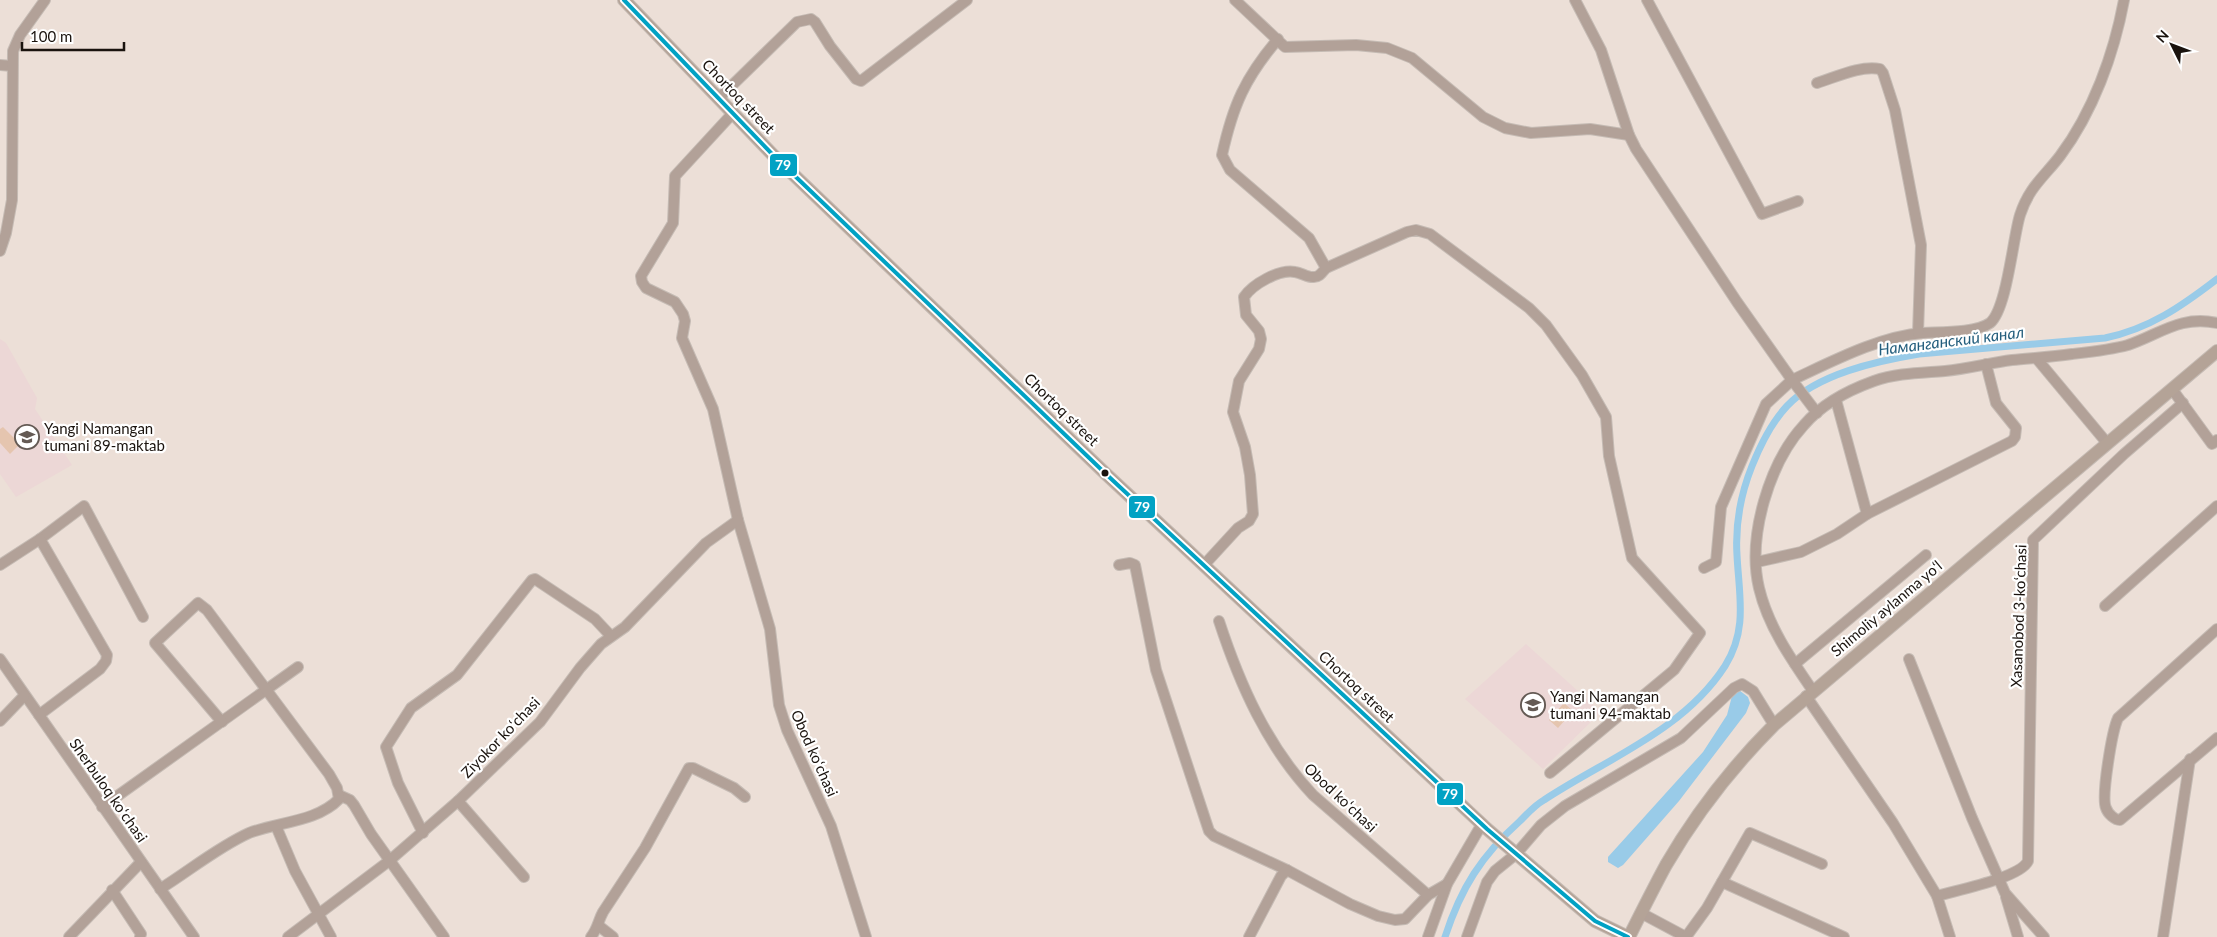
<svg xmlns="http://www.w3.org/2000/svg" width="2217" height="937" viewBox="0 0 2217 937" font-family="Lato,sans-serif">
  <rect width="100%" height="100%" fill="#ecdfd7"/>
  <g fill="#ecd7d6">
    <polygon points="0,339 6,343 37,398 35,409 72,465 16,497 0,474"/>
    <polygon points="1526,644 1601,712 1543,769 1465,699"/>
  </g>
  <g fill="#e5c5af">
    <polygon points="3,427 20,444 10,454 0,443 0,429"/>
    <polygon points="1564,703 1573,711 1558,728 1549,720"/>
  </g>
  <polygon fill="#99cbe8" points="1739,690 1748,697 1750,703 1746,713 1679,801 1623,865 1618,868 1608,862 1608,857 1703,752 1727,715 1732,696"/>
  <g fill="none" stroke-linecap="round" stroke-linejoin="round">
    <path stroke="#99cbe8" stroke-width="7" d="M1445,937C1461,888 1481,856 1520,821C1527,814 1535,805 1544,800C1606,759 1683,731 1725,666C1748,629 1739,596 1737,555C1735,523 1740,496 1752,466C1760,446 1771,423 1787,406C1817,374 1877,361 1919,354L2105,338C2149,329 2182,306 2217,279"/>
    <defs>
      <g id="minor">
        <polyline points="1235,0 1285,47 1356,45 1387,48 1412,58 1483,117 1505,128 1531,133 1590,129 1629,135"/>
        <path d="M1575,0L1601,50L1629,135L1636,149L1737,302L1792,380C1831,362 1880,336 1923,333C1940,332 1976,333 1990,323C2007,309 2013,237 2020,215C2029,187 2044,177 2060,156C2093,112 2114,54 2124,0"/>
        <polyline points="1647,0 1762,214 1798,201"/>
        <polyline points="0,65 12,66"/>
        <path d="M1817,83C1836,77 1861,65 1880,69L1883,73L1895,110L1921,245L1918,333"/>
        <polyline points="719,98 797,22 811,19 815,22 830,46 856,79 861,81 967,0"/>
        <polyline points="733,113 675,176 673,223 641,276 642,282 646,288 675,302 683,314 685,321 682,338 713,409 738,520 770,629 779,705 787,730 831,826 866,937"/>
        <polyline points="0,251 6,233 12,200 13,51 20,35 45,0"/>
        <polyline points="1326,268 1407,232 1416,230 1430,234 1529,308 1546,325 1582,375 1606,417 1609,456 1632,558 1700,633 1674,670 1550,773"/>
        <polyline points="2037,359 2107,443"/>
        <polyline points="2172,389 2212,444 2217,440"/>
        <polyline points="1836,400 1867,514"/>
        <polyline points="1757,562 1801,552 1837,534 1867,514 2012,441 2015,437 2016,428 1996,403 1986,364"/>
        <polyline points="0,565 40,539 84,506 143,617"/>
        <polyline points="1119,565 1130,563 1135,565 1156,670 1209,831 1214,836 1287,870 1350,904 1378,916 1395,920 1405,919 1428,895 1447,884"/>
        <path d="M1204,565L1238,528L1249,521L1253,514L1250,475L1245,447L1233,412L1239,381L1259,349L1261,339L1259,331L1246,315L1244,297C1253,284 1279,269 1295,272C1302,273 1308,278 1314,277C1320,277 1322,272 1326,268L1309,238L1230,170L1222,155C1233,105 1245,78 1278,39"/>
        <polyline points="1704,568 1716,562 1721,507 1728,491 1766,404 1792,380 1817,413"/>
        <polyline points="2105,606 2217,506"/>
        <path d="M1219,621C1240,685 1267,746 1313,795L1428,895"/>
        <path d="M2217,629L2118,718C2112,731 2101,797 2106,808C2108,814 2115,820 2120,820L2217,738"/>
        <polyline points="0,659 194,937"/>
        <polyline points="1909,659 1972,818 2005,893 2044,937"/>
        <polyline points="1795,664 1926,555"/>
        <path d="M1813,691C1791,659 1768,626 1759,588C1747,537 1769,463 1804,425C1821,405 1849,390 1874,381C1897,373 1920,373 1945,371C1967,369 1989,363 2012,360C2032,358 2052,357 2072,354C2090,352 2110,350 2128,345C2160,334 2181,315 2217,323"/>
        <polyline points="1806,696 1893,823 1937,896 1950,937"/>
        <polyline points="39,715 100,669 106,661 107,655 40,539"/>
        <polyline points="0,721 24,696"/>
        <polyline points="339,795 350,800 354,805 371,834 444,937"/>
        <polyline points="458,801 524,877"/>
        <polyline points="102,807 298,667"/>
        <polyline points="276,826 295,871 331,937"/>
        <polyline points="423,833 398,783 386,747 411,708 457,675 532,580 535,579 595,619 610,635"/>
        <polyline points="1722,882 1844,937"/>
        <path d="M160,889C189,871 218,847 249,833C277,822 317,822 339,799L337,788L329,774L207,610L198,603L155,643L222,722"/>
        <polyline points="112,890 141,934 140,937"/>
        <path d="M1937,896C1957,890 2020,878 2028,861L2033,540L2124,454L2183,403"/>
        <polyline points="2006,897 2018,937"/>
        <polyline points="1641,913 1686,937"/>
        <polyline points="599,926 613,937"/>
        <polyline points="69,937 141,862"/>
        <polyline points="288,937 389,861 458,801 540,722 580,668 601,644 625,627 706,543 738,520"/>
        <path d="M591,937C598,928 598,921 603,912L645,848L689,768H693L734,788L745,797"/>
        <polyline points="1249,937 1281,876 1287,870"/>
        <polyline points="1428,937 1447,884 1482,824"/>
        <polyline points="1467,937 1487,882 1495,871 1516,854 1541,825 1565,806 1681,738 1734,688 1742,684 1753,691 1774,725"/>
        <polyline points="1686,937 1707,908 1750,833 1822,864"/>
        <polyline points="2163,937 2190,759"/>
      </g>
      <g id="major">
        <polyline points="624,0 773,155 1107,475 1487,829 1595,921 1628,937"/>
        <path d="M1629,937C1641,913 1653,889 1666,865C1695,815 1733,766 1774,725L2217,351"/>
      </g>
    </defs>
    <use href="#minor" stroke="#c5bbb4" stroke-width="12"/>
    <use href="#major" stroke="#c5bbb4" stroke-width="14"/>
    <use href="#minor" stroke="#b2a198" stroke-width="10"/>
    <use href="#major" stroke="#b4a397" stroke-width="12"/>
    <defs>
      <polyline id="bus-1" points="624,0 773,155 1107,475 1487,829 1595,921 1628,937"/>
    </defs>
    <use href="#bus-1" stroke="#fff" stroke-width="8"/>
    <use href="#bus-1" stroke="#01a2c4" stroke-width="4"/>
  </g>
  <defs>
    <symbol id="school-ring" viewBox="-11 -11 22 22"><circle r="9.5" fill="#fff" stroke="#645a54" stroke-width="1.5"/><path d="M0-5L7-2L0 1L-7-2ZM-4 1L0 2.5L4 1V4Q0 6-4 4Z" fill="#645a54"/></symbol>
  </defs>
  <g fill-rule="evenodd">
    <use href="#school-ring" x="13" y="423" width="28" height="28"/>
    <use href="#school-ring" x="1519" y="691" width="28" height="28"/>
  </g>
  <circle fill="#1a130e" stroke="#fff" stroke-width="2" cx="1105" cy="473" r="4.5"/>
  <g text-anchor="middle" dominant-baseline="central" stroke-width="4.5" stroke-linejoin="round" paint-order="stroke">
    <g font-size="15" fill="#1a130e" stroke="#fff">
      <text transform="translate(739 96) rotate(46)">Chortoq street</text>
      <text transform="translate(1062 409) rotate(44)">Chortoq street</text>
      <text transform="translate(1886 608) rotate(-40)">Shimoliy aylanma yoʻl</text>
      <text transform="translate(2018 616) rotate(-88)">Xasanobod 3-koʻchasi</text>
      <text transform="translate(1357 686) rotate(43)">Chortoq street</text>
      <text transform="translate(500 737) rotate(-46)">Ziyokor koʻchasi</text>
      <text transform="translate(815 753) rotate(66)">Obod koʻchasi</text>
      <text transform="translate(109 790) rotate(55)">Sherbuloq koʻchasi</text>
      <text transform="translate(1341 797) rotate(43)">Obod koʻchasi</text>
    </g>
    <g font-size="15" fill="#1a130e" stroke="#fff" text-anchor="start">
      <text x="44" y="428">Yangi Namangan<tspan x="44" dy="17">tumani 89-maktab</tspan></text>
      <text x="1550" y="696">Yangi Namangan<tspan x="1550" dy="17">tumani 94-maktab</tspan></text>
    </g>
    <g font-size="16" font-style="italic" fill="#245e7d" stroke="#fff">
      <text transform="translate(1951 340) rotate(-7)">Наманганский канал</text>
    </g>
  </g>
  <g stroke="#fff" stroke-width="2">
    <rect x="769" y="153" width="29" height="24" rx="5" fill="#01a2c4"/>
    <rect x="1128" y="495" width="28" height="24" rx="5" fill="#01a2c4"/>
    <rect x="1436" y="782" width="28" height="24" rx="5" fill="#01a2c4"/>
  </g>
  <g font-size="14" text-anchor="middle" font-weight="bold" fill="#fff">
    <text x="783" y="170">79</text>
    <text x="1142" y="512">79</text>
    <text x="1450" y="799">79</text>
  </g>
  <g transform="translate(2172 45) rotate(312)" stroke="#ffffff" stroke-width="4" paint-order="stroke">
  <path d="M0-4L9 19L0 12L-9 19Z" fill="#1a130e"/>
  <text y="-8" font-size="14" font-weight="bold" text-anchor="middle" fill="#1a130e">N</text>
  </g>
  <path d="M22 42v8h102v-8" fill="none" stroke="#1a130e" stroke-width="2.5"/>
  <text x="30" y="42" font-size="15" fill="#1a130e" stroke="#ffffff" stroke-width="4" paint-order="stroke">100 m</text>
</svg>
